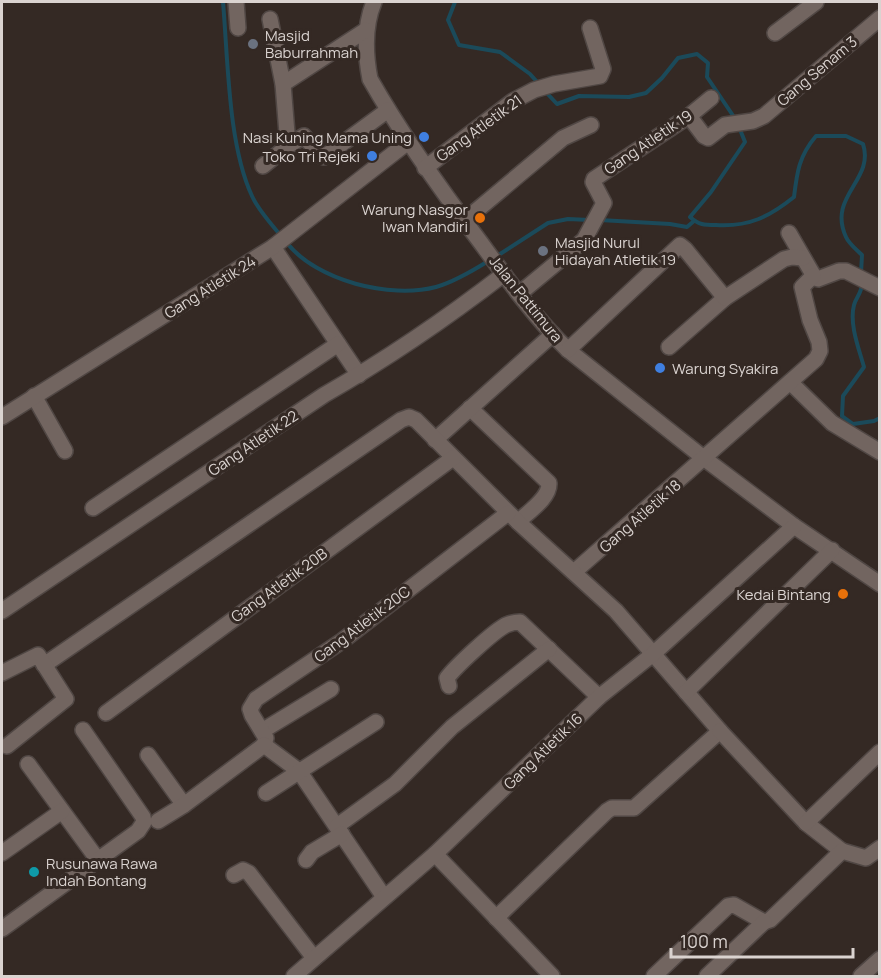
<svg xmlns="http://www.w3.org/2000/svg" width="881" height="978" viewBox="0 0 881 978" font-family="Manrope,sans-serif">
  <rect width="100%" height="100%" fill="#342924"/>
  <g fill="none" stroke-linecap="round" stroke-linejoin="round">
    <g stroke="#1b4a5a" stroke-width="4">
      <path d="M223,2C228,59 228,145 252,196C258,210 272,225 282,237"/>
      <polyline points="455,2 448,20 459,45 500,52 530,74 539,84"/>
      <polyline points="544,90 557,104 579,96 629,97 646,93 662,78 678,58 697,54 708,63 707,77 736,120"/>
      <path d="M739,127L745,142L711,192L690,217C699,225 704,225 716,225C749,227 769,217 794,197C797,172 799,156 816,136H846L863,144C875,180 827,196 846,237C849,244 857,250 862,255L861,273"/>
      <polyline points="600,220 670,224 687,227 694,221"/>
      <path d="M287,243C317,281 390,299 436,287C454,282 474,270 490,260"/>
      <polyline points="497,256 548,223 568,219 590,220"/>
      <path d="M862,283C862,293 856,297 854,305C849,324 859,349 864,367L843,396L842,416L853,424L874,421L880,418"/>
    </g>
    <defs>
      <g id="minor">
        <polyline points="236,2 238,28"/>
        <path d="M374,2C364,26 365,53 370,79C403,137 441,190 481,243C508,280 535,318 568,350L705,459L794,526L880,584"/>
        <polyline points="775,33 816,2"/>
        <polyline points="283,84 366,30"/>
        <polyline points="689,116 704,136 708,138 725,125 753,121 764,116 880,18"/>
        <polyline points="288,146 304,136 321,156 324,157 388,110"/>
        <polyline points="263,166 288,146 283,84 270,19"/>
        <polyline points="425,168 513,101 534,90 554,84 600,76 603,69 590,28"/>
        <polyline points="464,221 563,138 591,125"/>
        <polyline points="789,233 815,278 818,279 839,271 846,271 880,288"/>
        <polyline points="273,247 359,375"/>
        <polyline points="519,294 584,240 604,203 593,182 594,179 689,116 711,98"/>
        <polyline points="669,347 725,298"/>
        <polyline points="568,350 680,245 685,249 725,298 784,259 792,257 803,258"/>
        <polyline points="790,382 832,423 880,452"/>
        <polyline points="34,396 65,451"/>
        <path d="M470,408L549,483C550,498 528,512 518,522"/>
        <polyline points="2,417 273,247 408,142"/>
        <polyline points="435,440 553,334"/>
        <polyline points="93,508 338,344"/>
        <polyline points="574,572 816,359 820,351 819,342 810,320 802,287 813,276"/>
        <path d="M2,611L324,395C387,359 447,318 504,274"/>
        <polyline points="44,665 401,420 409,417 416,420 518,522 616,611 720,731 634,808 612,808 607,811 496,918"/>
        <polyline points="2,673 38,655 66,699 7,746"/>
        <path d="M449,686L447,678C456,666 494,631 506,625C511,623 515,622 520,622L599,697"/>
        <polyline points="686,692 832,550"/>
        <polyline points="106,713 453,458"/>
        <polyline points="262,731 331,689"/>
        <polyline points="720,731 806,823 842,851"/>
        <polyline points="264,745 266,738 252,715 250,709 256,699 342,641 508,513"/>
        <polyline points="264,745 299,771 384,897"/>
        <polyline points="148,755 184,805"/>
        <polyline points="28,764 98,860"/>
        <polyline points="266,793 376,722"/>
        <polyline points="158,821 184,805 264,745"/>
        <polyline points="806,823 880,752"/>
        <polyline points="337,826 395,784 452,727 549,649"/>
        <polyline points="2,853 62,811"/>
        <polyline points="435,854 552,976"/>
        <polyline points="306,860 312,852 342,834"/>
        <polyline points="234,875 243,870 249,873 314,958"/>
        <polyline points="2,929 138,831 144,822 143,817 83,730"/>
        <polyline points="294,976 435,854 599,697 653,654 794,526"/>
        <polyline points="654,976 728,906 734,905 764,922 770,920 842,851 866,858 880,848"/>
        <polyline points="707,976 764,922"/>
        <polyline points="861,976 880,959"/>
      </g>
    </defs>
    <use href="#minor" stroke="#504744" stroke-width="18"/>
    <use href="#minor" stroke="#726560" stroke-width="15"/>
  </g>
  <g fill="#6b7280" stroke="#342924" stroke-width="2">
    <circle cx="253" cy="44" r="6"/>
    <circle cx="543" cy="251" r="6"/>
  </g>
  <g fill="#3f7fe0" stroke="#342924" stroke-width="2">
    <circle cx="424" cy="137" r="6"/>
    <circle cx="372" cy="156" r="6"/>
    <circle cx="660" cy="368" r="6"/>
  </g>
  <g fill="#e8710a" stroke="#342924" stroke-width="2">
    <circle cx="480" cy="218" r="6"/>
    <circle cx="843" cy="594" r="6"/>
  </g>
  <circle fill="#0f9aa8" stroke="#342924" stroke-width="2" cx="34" cy="872" r="6"/>
  <g text-anchor="middle" dominant-baseline="central" stroke-width="6" stroke-linejoin="round" paint-order="stroke">
    <g font-size="15" fill="#dad3d0" stroke="#342924" text-anchor="start">
      <text x="265" y="35">Masjid<tspan x="265" dy="17">Baburrahmah</tspan></text>
      <text x="412" y="137" text-anchor="end">Nasi Kuning Mama Uning</text>
      <text x="360" y="156" text-anchor="end">Toko Tri Rejeki</text>
      <text x="468" y="209" text-anchor="end">Warung Nasgor<tspan x="468" dy="17">Iwan Mandiri</tspan></text>
      <text x="555" y="242">Masjid Nurul<tspan x="555" dy="17">Hidayah Atletik 19</tspan></text>
      <text x="672" y="368">Warung Syakira</text>
      <text x="831" y="594" text-anchor="end">Kedai Bintang</text>
      <text x="46" y="863">Rusunawa Rawa<tspan x="46" dy="17">Indah Bontang</tspan></text>
    </g>
    <g font-size="15" fill="#dad3d0" stroke="#342924">
      <text transform="translate(817 71) rotate(-40)">Gang Senam 3</text>
      <text transform="translate(479 128) rotate(-36)">Gang Atletik 21</text>
      <text transform="translate(648 142) rotate(-34)">Gang Atletik 19</text>
      <text transform="translate(210 287) rotate(-32)">Gang Atletik 24</text>
      <text transform="translate(526 299) rotate(51)">Jalan Pattimura</text>
      <text transform="translate(253 443) rotate(-34)">Gang Atletik 22</text>
      <text transform="translate(640 516) rotate(-41)">Gang Atletik 18</text>
      <text transform="translate(279 585) rotate(-36)">Gang Atletik 20B</text>
      <text transform="translate(362 624) rotate(-37)">Gang Atletik 20C</text>
      <text transform="translate(543 751) rotate(-44)">Gang Atletik 16</text>
    </g>
  </g>
  <rect width="881" height="978" fill="none" stroke="#dad3d0" stroke-width="6"/>
  <path d="M671 948v9h182v-9" fill="none" stroke="#dad3d0" stroke-width="3"/>
  <text x="680" y="948" font-size="18" fill="#dad3d0" stroke="#342924" stroke-width="4.5" paint-order="stroke">100 m</text>
</svg>
